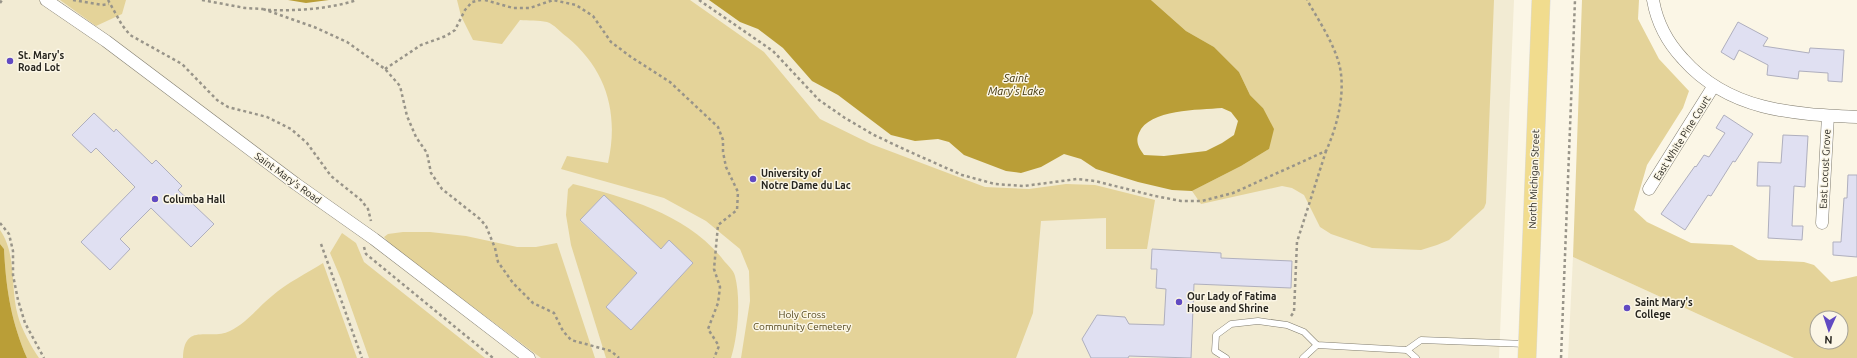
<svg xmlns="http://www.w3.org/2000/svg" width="1857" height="358" viewBox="0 0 1857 358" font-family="Ubuntu,sans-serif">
  <rect width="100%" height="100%" fill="#fbf6e6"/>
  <g fill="#f2ebd3">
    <polygon points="0,0 1514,0 1499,358 0,358"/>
    <polygon points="1573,257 1794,358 1568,358"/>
  </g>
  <g fill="#e4d399" fill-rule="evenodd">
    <polygon points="60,0 126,0 122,14 96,26"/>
    <path d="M457,0H690L764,52L820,119L871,144L985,187L1029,189L1066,184L1095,185L1155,200L1147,249H1106V218L1041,221L1033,313L1016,358H741L750,301L749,271L740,249L706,221L664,198L561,169L567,156L608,163C619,114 607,70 567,37C561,33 554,24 547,22C539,20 528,21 520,20L502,44L473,40L461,16Z"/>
    <polygon points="1151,0 1494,0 1486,203 1484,208 1449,240 1437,245 1421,250 1372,248 1331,234 1320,227 1304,195 1292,188 1282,186 1201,204 1192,191 1241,166 1269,149 1263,108 1250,95 1239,72 1214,47 1186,31"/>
    <path d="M1582,0H1639L1638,19L1659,59L1689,91L1683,108L1647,165L1634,210L1647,222L1691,243L1732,245L1758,260L1804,262L1814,265L1831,282L1857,276V358H1794L1573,257ZM1817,318H1841V342H1817Z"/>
    <path d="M573,184C627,198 684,213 721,257C725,263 734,270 735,276C741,299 738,336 731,358H606L571,245L566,215L568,189ZM603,196L661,249L669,241L693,263L631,330L606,307L637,273L580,221Z"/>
    <path d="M0,230C17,254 10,288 18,316C21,328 32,348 39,358H27C11,321 6,289 4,249L0,244Z"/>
    <polygon points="403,232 430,232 466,236 517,247 536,247 557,243 595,358 541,358 392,246 384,237 388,234"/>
    <polygon points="342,233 356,243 364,262 485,358 369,358 341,279 330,253"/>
    <path d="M323,263L357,358H183C184,321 210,341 230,331C247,323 258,307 272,296C288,282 306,274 323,263Z"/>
  </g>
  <g fill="#ba9e37" fill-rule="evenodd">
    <polygon points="288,0 329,0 306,3"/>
    <path d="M709,0H1151L1186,31L1214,47L1239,72L1250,95L1263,108L1274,129L1269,149L1241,166L1192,191L1172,190L1138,182L1096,169L1081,159L1064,154L1041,167L1021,173L1006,171L964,155L949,142L938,139L915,141L891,135L838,95L812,81L783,48L758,29L740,22ZM1222,108L1231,112L1238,121L1234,135L1222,143L1206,151L1164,156L1144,155C1139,148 1135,142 1139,133C1149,109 1199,110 1222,108Z"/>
    <path d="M0,244L4,249C6,289 11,321 27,358H0Z"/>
  </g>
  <g fill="#e0e0f2" stroke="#afafbe">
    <polygon points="1738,22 1768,38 1763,46 1809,53 1810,48 1844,50 1842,82 1828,81 1828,73 1799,71 1798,79 1767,75 1768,65 1739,50 1734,60 1721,52"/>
    <polygon points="94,113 114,132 116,129 152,164 156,160 182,186 178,190 214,224 191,247 151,208 120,239 130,249 110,270 81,242 135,187 96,148 91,153 72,135"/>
    <polygon points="1724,115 1753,134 1735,162 1733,161 1711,196 1708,195 1685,230 1661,214 1695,166 1696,167 1704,155 1709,157 1725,133 1716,128"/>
    <polygon points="1783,135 1808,136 1805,187 1794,186 1792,226 1803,226 1802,240 1768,238 1770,186 1757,186 1758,162 1781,163"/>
    <polygon points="1848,175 1857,175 1857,257 1833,255 1833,242 1841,242 1844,198 1847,198"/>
    <polygon points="604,195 661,249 669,240 693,263 631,330 606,307 637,273 580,220"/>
    <polygon points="1152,249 1221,253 1221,258 1292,261 1291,288 1194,284 1191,358 1129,356 1128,358 1091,358 1082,339 1097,315 1125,317 1129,324 1164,325 1166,289 1156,288 1157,269 1151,269"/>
  </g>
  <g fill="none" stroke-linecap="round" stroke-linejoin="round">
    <defs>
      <g id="lane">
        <polyline points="1407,350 1416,358"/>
        <polyline points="1226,358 1215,351 1216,335 1231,324 1258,321 1287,325 1304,332 1317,345 1407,350 1421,340 1527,344"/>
        <polyline points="1303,358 1317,345"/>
      </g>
      <g id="street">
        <polyline points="46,0 106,41 296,184 374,239 529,358"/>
        <path d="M1653,0C1657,23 1667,42 1683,59C1729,111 1792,114 1857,117"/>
        <polyline points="1649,189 1713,87"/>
        <polyline points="1822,223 1828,116"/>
      </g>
      <polyline id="primary" points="1527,358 1541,0"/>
    </defs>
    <use href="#lane" stroke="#807c6e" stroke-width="7"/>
    <use href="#street" stroke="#807c6e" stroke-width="13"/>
    <use href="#primary" stroke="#dcdcdb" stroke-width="19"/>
    <g stroke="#989489" stroke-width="2.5" stroke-dasharray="3 3" stroke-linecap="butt">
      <polyline points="73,0 102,5 109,4"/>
      <polyline points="108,0 122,25 130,35 182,64 217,100 228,107 267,117 291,129 307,143 331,176 361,200 368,209 371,221"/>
      <polyline points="202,0 245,8 263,9"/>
      <polyline points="485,0 513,8 530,8 553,0 576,5 593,16 611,42 631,57 670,82 718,127 723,140 723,152 726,167 738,192 737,210 718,225 714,269 720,287 718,303 708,329 719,346 714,358"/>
      <path d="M699,0L773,51L819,100L845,118L874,135L908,151L962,175L995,184L1024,186L1077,179L1095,181L1155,196L1181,201H1202L1233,193L1326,151C1338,125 1347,88 1338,60C1331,39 1318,19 1307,0"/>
      <polyline points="0,3 2,0"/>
      <polyline points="263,9 314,27 347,42 385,69 400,86 407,116 416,137 427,153 431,173 442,189 480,219 486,226 495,248 498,262 513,283 533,303 554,313 563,331 571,340 611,351 619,358"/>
      <path d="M268,10C297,11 329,9 357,0"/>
      <polyline points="385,69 421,45 446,36 455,30 465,10 472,2 481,0"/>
      <polyline points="0,223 9,234 13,251 13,275 18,300 25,323 44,358"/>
      <polyline points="321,244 362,358"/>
      <polyline points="364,247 366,254 493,358"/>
      <polyline points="1291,316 1294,312 1297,242 1326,151"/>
      <polyline points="1561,358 1575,0"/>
    </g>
    <use href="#lane" stroke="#fff" stroke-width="6"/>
    <use href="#street" stroke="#fff" stroke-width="12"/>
    <use href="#primary" stroke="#f1dc8e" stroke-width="18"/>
  </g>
  <g fill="#614ac2" stroke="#fbf6e6" stroke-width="1.5">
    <circle cx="10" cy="61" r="4"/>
    <circle cx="753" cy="179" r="4"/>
    <circle cx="155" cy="199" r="4"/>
    <circle cx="1179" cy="302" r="4"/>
    <circle cx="1627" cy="308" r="4"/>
  </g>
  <g text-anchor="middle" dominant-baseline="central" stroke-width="3" stroke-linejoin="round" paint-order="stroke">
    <g font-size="10" font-weight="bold" fill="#27251f" stroke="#fbf6e6" text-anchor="start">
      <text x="18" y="55">St. Mary's<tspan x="18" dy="12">Road Lot</tspan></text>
      <text x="761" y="173">University of<tspan x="761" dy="12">Notre Dame du Lac</tspan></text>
      <text x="163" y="199">Columba Hall</text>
      <text x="1187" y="296">Our Lady of Fatima<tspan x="1187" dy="12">House and Shrine</tspan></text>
      <text x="1635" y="302">Saint Mary's<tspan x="1635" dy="12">College</tspan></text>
    </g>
    <g font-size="10" fill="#27251f" stroke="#fbf6e6">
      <text transform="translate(1682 138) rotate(-58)">East White Pine Court</text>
      <text transform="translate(1825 169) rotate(-87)">East Locust Grove</text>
      <text transform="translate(288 178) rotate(36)">Saint Mary's Road</text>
      <text transform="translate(1534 179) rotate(-88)">North Michigan Street</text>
    </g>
    <g font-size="10" fill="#52461c" stroke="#fbf6e6">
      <text x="802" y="314">Holy Cross<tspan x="802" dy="12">Community Cemetery</tspan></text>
    </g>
    <g font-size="11" font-style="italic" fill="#3f3307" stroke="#fbf6e6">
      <text x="1016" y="78">Saint<tspan x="1016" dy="13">Mary's Lake</tspan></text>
    </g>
  </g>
  <g transform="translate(1829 330) rotate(183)"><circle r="19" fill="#fbf6e6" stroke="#a6a296"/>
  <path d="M0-3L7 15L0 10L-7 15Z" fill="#614ac2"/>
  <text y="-6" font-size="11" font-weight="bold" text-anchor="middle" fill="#27251f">N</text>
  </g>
</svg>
